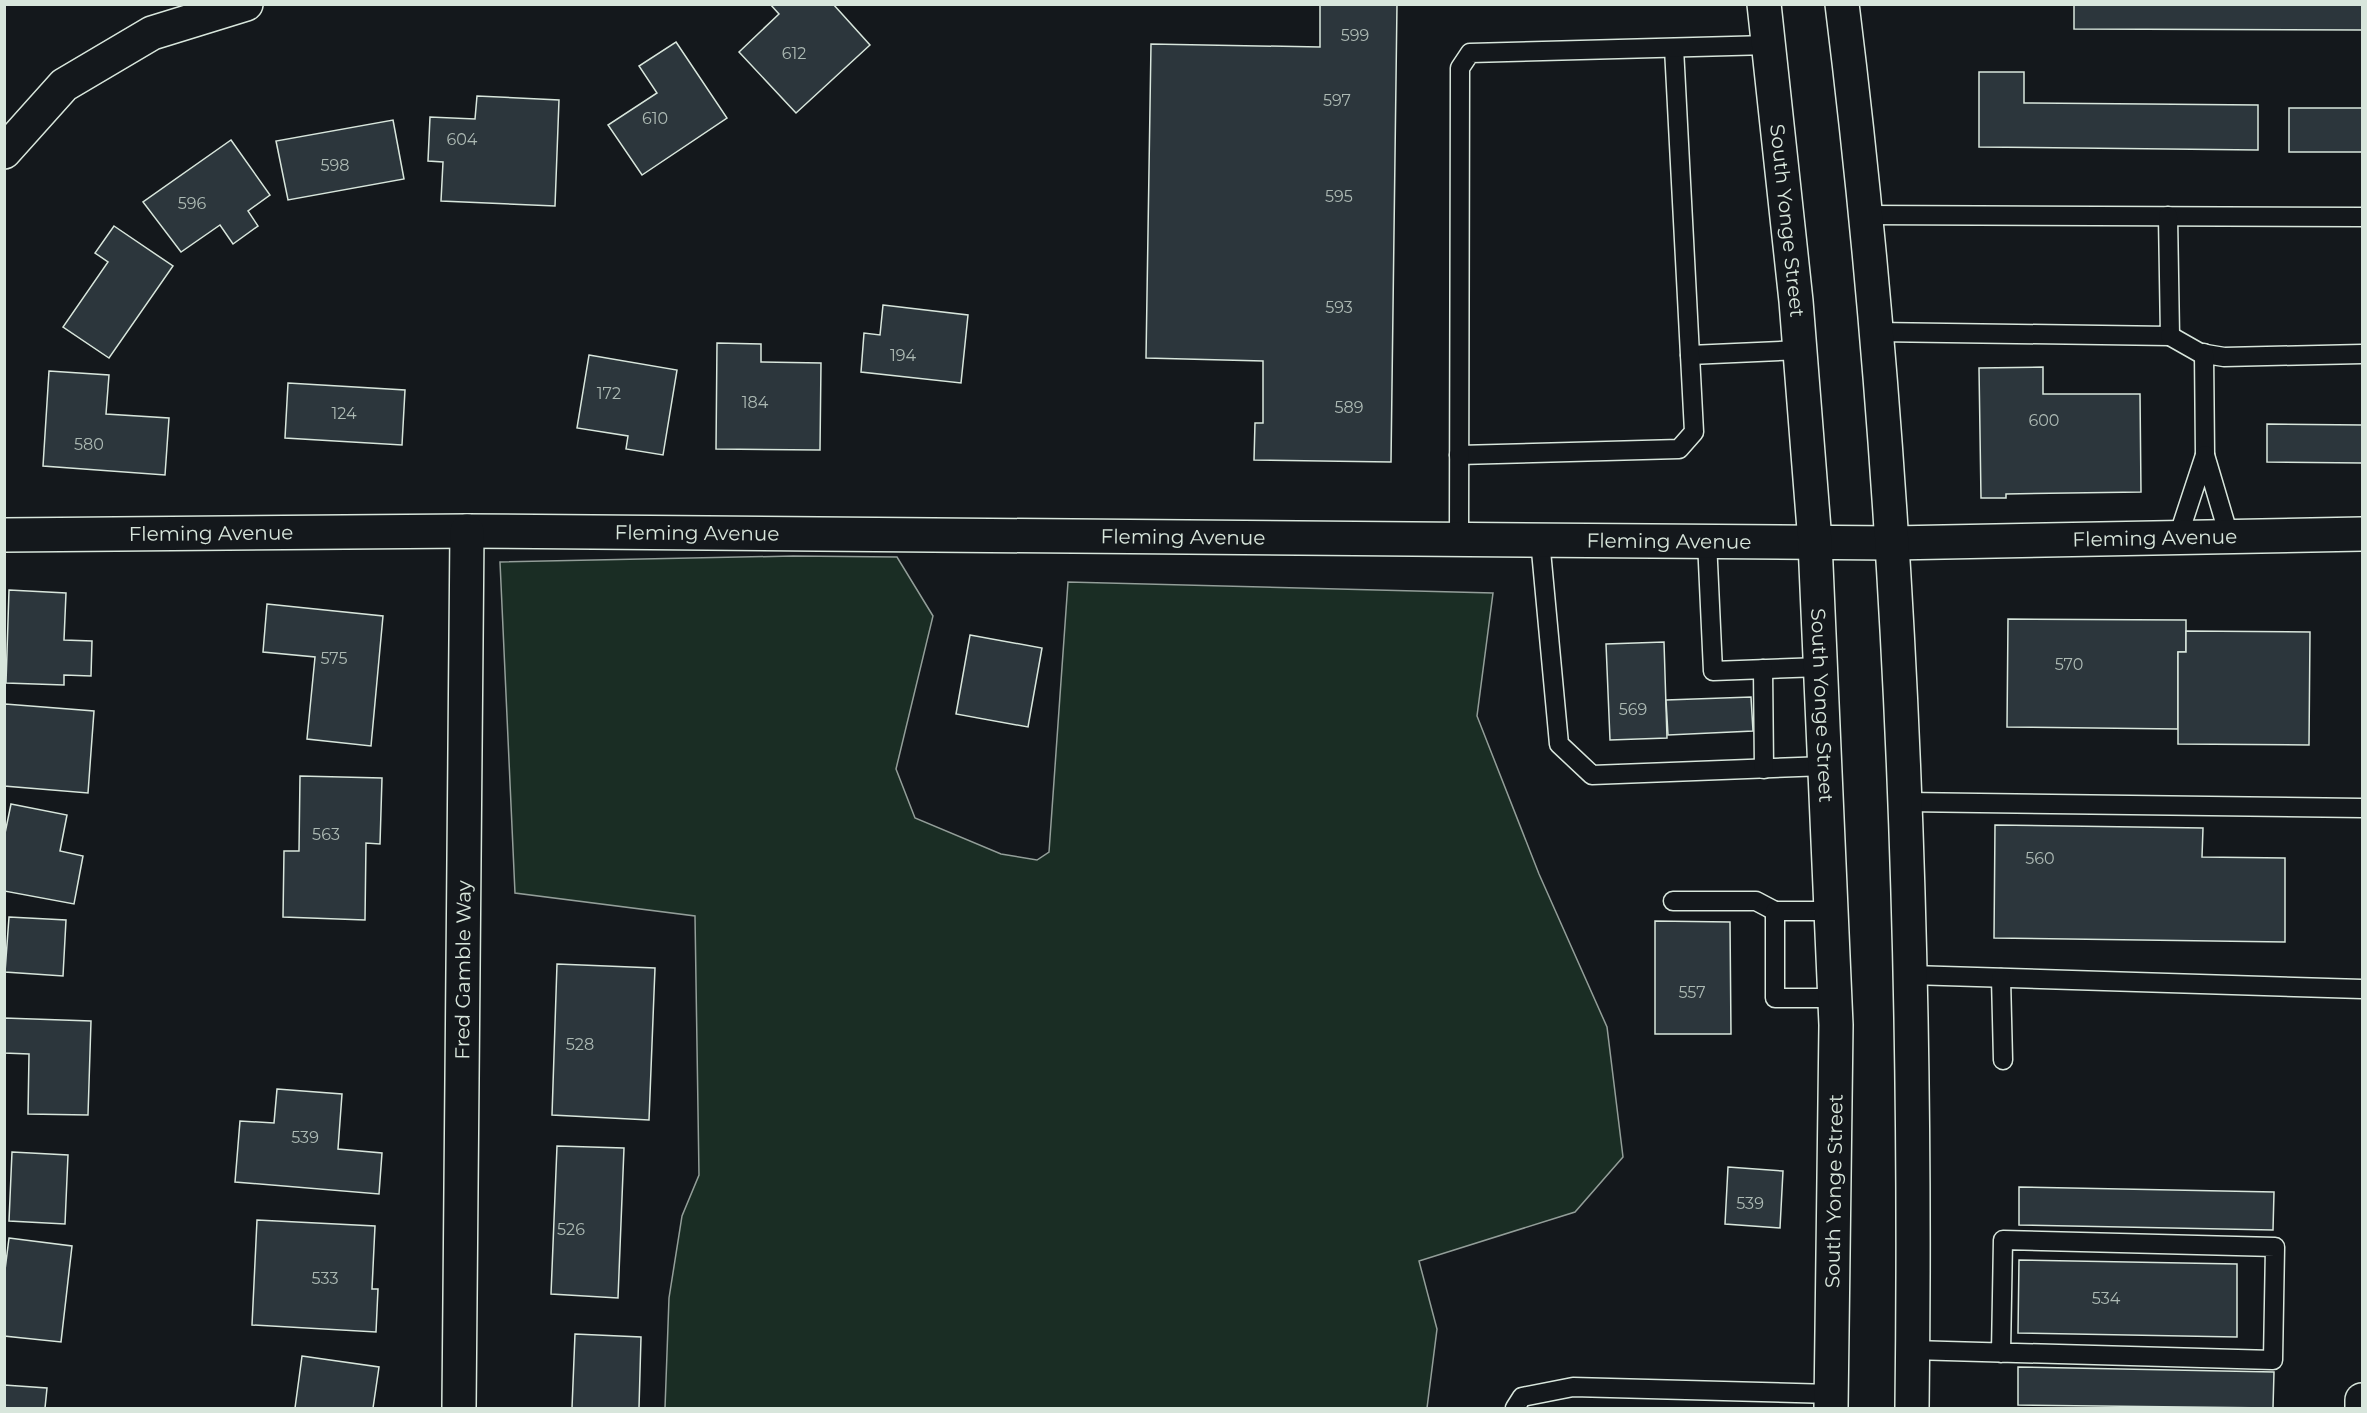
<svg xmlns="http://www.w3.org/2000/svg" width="2367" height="1413" viewBox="0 0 2367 1413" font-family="Montserrat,sans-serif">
  <rect width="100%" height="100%" fill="#14181c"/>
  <polygon fill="#1a2d24" stroke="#939e99" stroke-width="1.5" points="793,556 897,557 933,616 896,769 915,818 1001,854 1037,860 1049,852 1068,582 1493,593 1477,716 1539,874 1607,1027 1623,1157 1575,1212 1419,1261 1437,1329 1427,1408 665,1408 669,1298 682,1216 699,1175 695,916 515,893 500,562"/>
  <g fill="#2c363c" stroke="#d8e6dc" stroke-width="1.5">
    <polygon points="770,4 833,4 870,45 796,113 739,52 779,14"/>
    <polygon points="1320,4 1397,4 1391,462 1254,460 1255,423 1263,423 1263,361 1146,358 1151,44 1320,47"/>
    <polygon points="2074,4 2362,4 2362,30 2074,29"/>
    <polygon points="676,42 727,118 642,175 608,125 657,93 639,66"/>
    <polygon points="1979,72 2024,72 2024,103 2258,105 2258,150 1979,147"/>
    <polygon points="477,96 559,100 555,206 441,201 443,162 428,161 430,117 475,119"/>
    <rect x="2289" y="108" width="73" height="44"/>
    <polygon points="393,120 404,179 288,200 276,141"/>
    <polygon points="231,140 270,195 248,211 258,226 233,244 220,225 181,252 143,202"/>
    <polygon points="114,226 173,266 109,358 63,327 108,262 95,253"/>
    <polygon points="883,305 968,315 961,383 861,372 864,333 880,335"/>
    <polygon points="717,343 761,344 761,362 821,363 820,450 716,449"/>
    <polygon points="589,355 677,370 663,455 626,449 628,436 577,428"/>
    <polygon points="2043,367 2043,394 2140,394 2141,492 2006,494 2006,498 1981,498 1979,368"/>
    <polygon points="49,371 109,375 106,414 169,418 165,475 43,466"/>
    <polygon points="288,383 405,390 402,445 285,438"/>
    <polygon points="2267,424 2362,425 2362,463 2267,462"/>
    <polygon points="9,590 66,593 64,640 92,641 91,676 64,675 64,685 6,683"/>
    <polygon points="267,604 383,616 371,746 307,739 315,657 263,652"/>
    <polygon points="2008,619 2186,620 2186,652 2178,652 2178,729 2007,727"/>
    <polygon points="2186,631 2310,632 2309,745 2178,744 2178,652 2186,652"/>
    <polygon points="970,635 1042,648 1028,727 956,714"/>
    <polygon points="1664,642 1667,738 1610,740 1606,644"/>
    <polygon points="1751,697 1753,731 1668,735 1666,700"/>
    <polygon points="5,704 94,711 88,793 4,786"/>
    <polygon points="300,776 382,778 380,844 366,843 365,920 283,917 284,851 299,851"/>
    <polygon points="11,804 67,815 60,851 83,856 74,904 4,891 4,838"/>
    <polygon points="1995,825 2203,828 2202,857 2285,858 2285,942 1994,938"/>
    <polygon points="9,917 66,920 63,976 5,972"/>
    <polygon points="1655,921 1730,922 1731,1034 1655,1034"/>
    <polygon points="557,964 655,968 649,1120 552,1115"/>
    <polygon points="4,1018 91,1021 88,1115 28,1114 29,1054 4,1053"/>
    <polygon points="277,1089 342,1094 338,1149 382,1153 379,1194 235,1182 240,1121 274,1123"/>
    <polygon points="557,1146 624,1148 618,1298 551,1294"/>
    <polygon points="12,1152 68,1155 65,1224 9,1221"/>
    <polygon points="1728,1167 1783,1171 1780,1228 1725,1224"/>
    <polygon points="2019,1187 2274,1192 2273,1230 2019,1225"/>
    <polygon points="257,1220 375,1226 372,1289 378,1289 376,1332 252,1325"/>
    <polygon points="9,1238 72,1246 61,1342 4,1336 4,1278"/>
    <polygon points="2019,1260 2237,1264 2237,1337 2018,1333"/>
    <polygon points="575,1334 641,1337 639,1408 572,1408"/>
    <polygon points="302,1356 379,1367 373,1408 295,1408"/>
    <polygon points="2018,1367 2274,1372 2273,1408 2018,1405"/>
    <polygon points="4,1385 47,1388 45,1408 4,1408"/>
  </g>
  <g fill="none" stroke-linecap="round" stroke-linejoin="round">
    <defs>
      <g id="lane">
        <polyline points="1866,215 2362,217"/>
        <polyline points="1877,332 2170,336 2168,216"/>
        <polyline points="2170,336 2200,353 2224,357 2362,354"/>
        <polyline points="2204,353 2205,455"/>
        <polyline points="1690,355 1800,350"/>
        <polyline points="1459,455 1679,449 1694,432 1674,48"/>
        <polyline points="2178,537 2205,455 2229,536"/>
        <polyline points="1459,539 1460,68 1470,53 1769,45"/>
        <polyline points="1540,540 1559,744 1592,775 1826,766"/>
        <polyline points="1707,541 1713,671 1821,667"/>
        <polyline points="1763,669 1764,769"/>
        <polyline points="1906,802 2362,808"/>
        <polyline points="1673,901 1756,901 1775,911"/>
        <polyline points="1831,911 1775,911 1775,998 1834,998"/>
        <polyline points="1911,975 2362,989"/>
        <polyline points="2001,978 2003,1060"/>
        <polyline points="1912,1350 2273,1360 2275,1247 2003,1240 2001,1353"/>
        <polyline points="1515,1408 1522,1397 1573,1387 1831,1394"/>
      </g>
      <g id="street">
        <path id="s1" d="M4,535L467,531L1893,543L2362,534"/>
        <path id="s2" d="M459,1408L467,531"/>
        <polyline points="2362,1408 2362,1400"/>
      </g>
      <polyline id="secondary" points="4,152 64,85 152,33 246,4"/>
      <g id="primary">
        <path id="s3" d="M1764,4L1796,301L1815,542L1836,1025L1831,1408"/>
        <path d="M1842,4C1900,470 1918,940 1912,1408"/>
      </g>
    </defs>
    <use href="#lane" stroke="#d8e6dc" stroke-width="21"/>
    <use href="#street" stroke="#d8e6dc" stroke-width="36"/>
    <use href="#secondary" stroke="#d8e6dc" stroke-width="36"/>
    <use href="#primary" stroke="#d8e6dc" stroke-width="36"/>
    <use href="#lane" stroke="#14181c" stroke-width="18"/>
    <use href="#street" stroke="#14181c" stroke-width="33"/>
    <use href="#secondary" stroke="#14181c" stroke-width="33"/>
    <use href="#primary" stroke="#14181c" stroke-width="33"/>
  </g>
  <g text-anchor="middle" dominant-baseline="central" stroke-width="4.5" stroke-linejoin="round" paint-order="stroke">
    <g font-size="16" fill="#adbab4">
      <text x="1355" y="35">599</text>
      <text x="794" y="53">612</text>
      <text x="1337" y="100">597</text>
      <text x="655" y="118">610</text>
      <text x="462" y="139">604</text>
      <text x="335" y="165">598</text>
      <text x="1339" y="196">595</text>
      <text x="192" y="203">596</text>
      <text x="1339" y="307">593</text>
      <text x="903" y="355">194</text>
      <text x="609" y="393">172</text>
      <text x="755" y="402">184</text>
      <text x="1349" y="407">589</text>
      <text x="344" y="413">124</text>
      <text x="2044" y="420">600</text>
      <text x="89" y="444">580</text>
      <text x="334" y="658">575</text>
      <text x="2069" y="664">570</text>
      <text x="1633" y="709">569</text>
      <text x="326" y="834">563</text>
      <text x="2040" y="858">560</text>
      <text x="1692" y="992">557</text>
      <text x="580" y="1044">528</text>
      <text x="305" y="1137">539</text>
      <text x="1750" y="1203">539</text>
      <text x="571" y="1229">526</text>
      <text x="325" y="1278">533</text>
      <text x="2106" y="1298">534</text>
    </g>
    <g font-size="20" fill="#d8e6dc" stroke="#14181c">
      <text stroke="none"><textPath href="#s3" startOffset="218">South Yonge Street</textPath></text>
      <text stroke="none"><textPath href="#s1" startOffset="207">Fleming Avenue</textPath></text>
      <text stroke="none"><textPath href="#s1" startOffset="693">Fleming Avenue</textPath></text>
      <text stroke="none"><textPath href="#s1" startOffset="1179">Fleming Avenue</textPath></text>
      <text stroke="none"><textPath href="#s1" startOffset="2151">Fleming Avenue</textPath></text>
      <text stroke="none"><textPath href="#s1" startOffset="1665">Fleming Avenue</textPath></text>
      <text stroke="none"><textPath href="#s3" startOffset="704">South Yonge Street</textPath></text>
      <text stroke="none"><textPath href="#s2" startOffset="438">Fred Gamble Way</textPath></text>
      <text transform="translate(1834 1191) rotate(-89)">South Yonge Street</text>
    </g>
  </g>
  <rect width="2367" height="1413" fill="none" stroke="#d8e6dc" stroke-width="12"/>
</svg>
